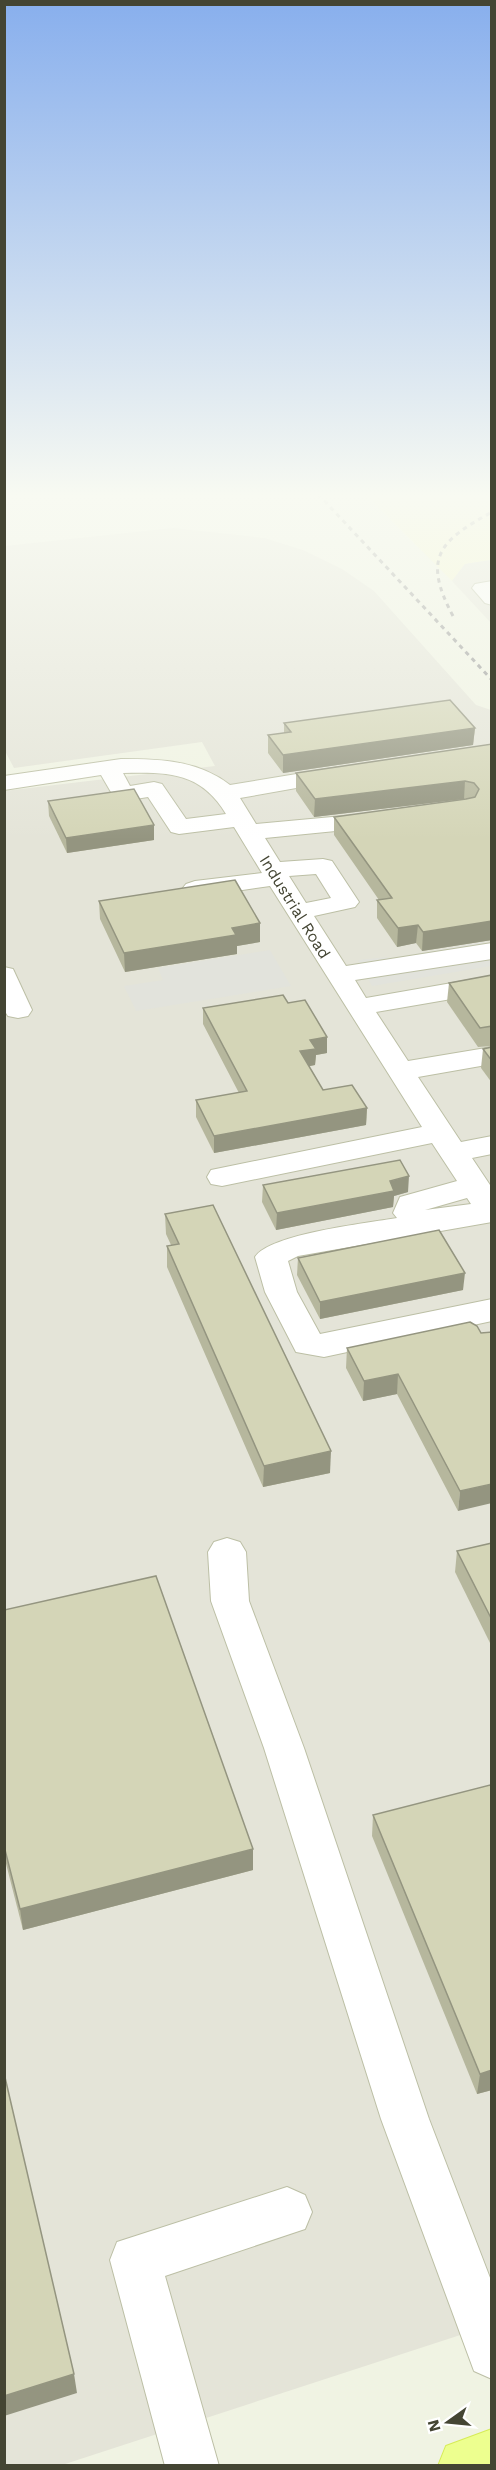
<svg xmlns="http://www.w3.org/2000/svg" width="496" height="2470" viewBox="0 0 496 2470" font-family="'Work Sans',sans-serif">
  <rect width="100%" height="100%" fill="#f0f3e3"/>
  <polygon fill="#f6f7cb" points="365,494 491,494 491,560 465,564 452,581"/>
  <g fill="#e4e4d8">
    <polygon points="173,528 264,538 303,550 342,569 374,591 476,705 491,710 491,2325 59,2466 4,2465 4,791 215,766 202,742 14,768 4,749 5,546"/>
    <polygon points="491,560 491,623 452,581 465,564"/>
  </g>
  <g fill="#e2e3dc">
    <polygon points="482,942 491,950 491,966 372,986 358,960 387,957 389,959"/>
    <polygon points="270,950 291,986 136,1011 124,986 163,980 158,968"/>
  </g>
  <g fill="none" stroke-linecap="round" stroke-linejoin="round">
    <defs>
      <g id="minor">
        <polygon points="492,581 492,605 485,603 472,588 475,584"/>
        <path d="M121,759C160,759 198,760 230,785L339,767L347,769L350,774L347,779L240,798L256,824L376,813L384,815L388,820L384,825L376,827L265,838L280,862L323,859L332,861L359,902L355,907L314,916L346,966L492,943V959L355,980L366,998L492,976V992L376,1012L408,1061L492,1047V1064L418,1077L461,1142L492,1136V1154L472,1158L492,1188V1222L298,1256L288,1261L297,1292L320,1334L492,1299V1321L324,1357L296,1352L265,1292L255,1257C270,1234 367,1223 397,1218L393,1213L400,1197L457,1181L432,1143L222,1186L211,1184L207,1177L211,1170L422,1127L270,886L195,897L186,894L182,889L186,884L195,881L262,873L234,827L179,834L171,832L148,797L123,801L115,799L101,775L4,790V776ZM123,773C168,772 201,772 226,814L186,819L162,784L154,782L130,786ZM316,874L331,898L306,903L289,876ZM467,1198L471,1204L425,1210Z"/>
        <polygon points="4,967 13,969 32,1010 28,1016 18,1018 8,1016 4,1010"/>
        <polygon points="227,1538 240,1542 246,1552 249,1601 304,1748 429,2119 492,2283 492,2379 474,2371 381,2119 264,1748 211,1601 208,1552 214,1542"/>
        <polygon points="287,2187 305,2195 312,2212 305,2229 165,2276 219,2466 165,2466 110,2260 117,2242"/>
      </g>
      <polygon id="major" points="492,2429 492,2466 438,2466 446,2446"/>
    </defs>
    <use href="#minor" stroke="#bcbfa5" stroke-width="2"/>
    <use href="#major" stroke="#d6ec57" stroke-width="2"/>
    <use href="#minor" fill="#fff" fill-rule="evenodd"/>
    <use href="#major" fill="#edff8f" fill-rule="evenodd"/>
    <g stroke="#949494" stroke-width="3" stroke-dasharray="4.5 4.5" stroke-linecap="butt">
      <polyline points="318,494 492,680"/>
      <path d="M453,616C422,558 439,541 492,512"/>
    </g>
  </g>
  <g fill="#b6b79d">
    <polygon points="284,723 475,728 473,745 283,773 268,753 268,735 284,733"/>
    <polygon points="492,744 492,940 422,951 416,943 397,947 377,918 377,900 379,900 334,835 334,817 466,799 464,799 314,817 296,791 296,773"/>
    <polygon points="48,801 154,825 154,840 67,853 49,816"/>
    <polygon points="99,901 260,923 260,942 237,946 237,954 125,972 100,919"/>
    <polygon points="492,975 492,1046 478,1047 447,1002 449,983"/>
    <polygon points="288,1003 327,1053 316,1055 315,1065 309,1066 323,1090 367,1108 366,1125 214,1153 196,1117 196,1100 239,1093 203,1024 203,1008"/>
    <polygon points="492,1047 492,1083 481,1068 483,1049"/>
    <polygon points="263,1185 408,1192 394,1196 393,1207 276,1230 262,1202"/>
    <polygon points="165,1214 330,1473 263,1487 167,1267 167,1246 171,1245 166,1234"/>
    <polygon points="298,1258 463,1290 320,1319 297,1275"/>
    <polygon points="477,1326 458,1511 397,1394 363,1401 346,1368 347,1348"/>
    <polygon points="492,1543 492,1647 455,1572 457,1551"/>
    <polygon points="4,1610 253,1870 23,1930 4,1856"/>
    <polygon points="373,1815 492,2090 477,2094 372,1836"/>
  </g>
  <g fill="#949580">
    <polygon points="475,728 473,745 283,773 283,755"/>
    <polygon points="465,781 464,799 314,817 315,799"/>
    <polygon points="154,825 154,840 67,853 66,838"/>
    <polygon points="492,921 492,940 422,951 423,932"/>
    <polygon points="260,923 260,942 237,946 237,954 125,972 124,953 232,928"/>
    <polygon points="418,925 416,943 397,947 398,928"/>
    <polygon points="327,1037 327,1053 316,1055 315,1065 300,1068 300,1051 310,1040"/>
    <polygon points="367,1108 366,1125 214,1153 214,1136"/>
    <polygon points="409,1176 408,1192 394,1196 393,1207 276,1230 277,1213"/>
    <polygon points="465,1273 463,1290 320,1319 320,1302"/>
    <polygon points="398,1374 397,1394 363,1401 364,1381"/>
    <polygon points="331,1451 330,1473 263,1487 264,1466"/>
    <polygon points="492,1484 492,1503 458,1511 460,1491"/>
    <polygon points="253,1849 253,1870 23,1930 20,1909"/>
    <polygon points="492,2070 492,2090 477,2094 480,2074"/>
    <polygon points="74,2374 77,2393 4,2416 4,2396"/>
  </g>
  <g fill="#d4d5b7" stroke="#949580" stroke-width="1.5">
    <polygon points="450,700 475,728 283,755 268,735 291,732 284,723"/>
    <polygon points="492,744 492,921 423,932 418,925 398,928 377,900 392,898 334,817 466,799 475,797 479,789 474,783 465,781 315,799 296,773"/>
    <polygon points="134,789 154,825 66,838 48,801"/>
    <polygon points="235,880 260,923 232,928 236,935 124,953 99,901"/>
    <polygon points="492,975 492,1026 480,1028 449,983"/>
    <polygon points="283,995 288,1003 305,1000 327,1037 310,1040 316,1049 300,1051 323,1090 352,1085 367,1108 214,1136 196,1100 247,1091 203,1008"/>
    <polygon points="492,1047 492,1061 483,1049"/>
    <polygon points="400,1160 409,1176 390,1181 394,1191 277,1213 263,1185"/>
    <polygon points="213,1205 331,1451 264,1466 167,1246 179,1244 165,1214"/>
    <polygon points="439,1230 465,1273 320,1302 298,1258"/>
    <polygon points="470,1322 477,1326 481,1333 492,1332 492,1484 460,1491 398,1374 364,1381 347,1348"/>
    <polygon points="492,1543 492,1620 457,1551"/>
    <polygon points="156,1576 253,1849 20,1909 4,1846 4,1610"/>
    <polygon points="490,1785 492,1788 492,2070 480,2074 373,1815"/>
    <polygon points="4,2073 74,2374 4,2396"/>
  </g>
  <linearGradient id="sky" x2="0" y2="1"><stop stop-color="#88afed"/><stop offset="0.59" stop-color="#f8faf2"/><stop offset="1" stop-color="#f8faf2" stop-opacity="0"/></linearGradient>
  <rect width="496" height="840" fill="url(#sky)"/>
  <g text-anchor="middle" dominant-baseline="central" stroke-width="6" stroke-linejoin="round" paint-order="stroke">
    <g font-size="16" fill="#444533" stroke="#fff">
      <text transform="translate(295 907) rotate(58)">Industrial Road</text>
    </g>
  </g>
  <rect width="496" height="2470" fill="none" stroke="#444533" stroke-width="12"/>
  <g transform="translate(448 2422) rotate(255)" stroke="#ffffff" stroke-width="4.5" paint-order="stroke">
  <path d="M0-4.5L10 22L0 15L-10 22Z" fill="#444533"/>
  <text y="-9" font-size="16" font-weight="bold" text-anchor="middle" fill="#444533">N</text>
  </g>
</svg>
